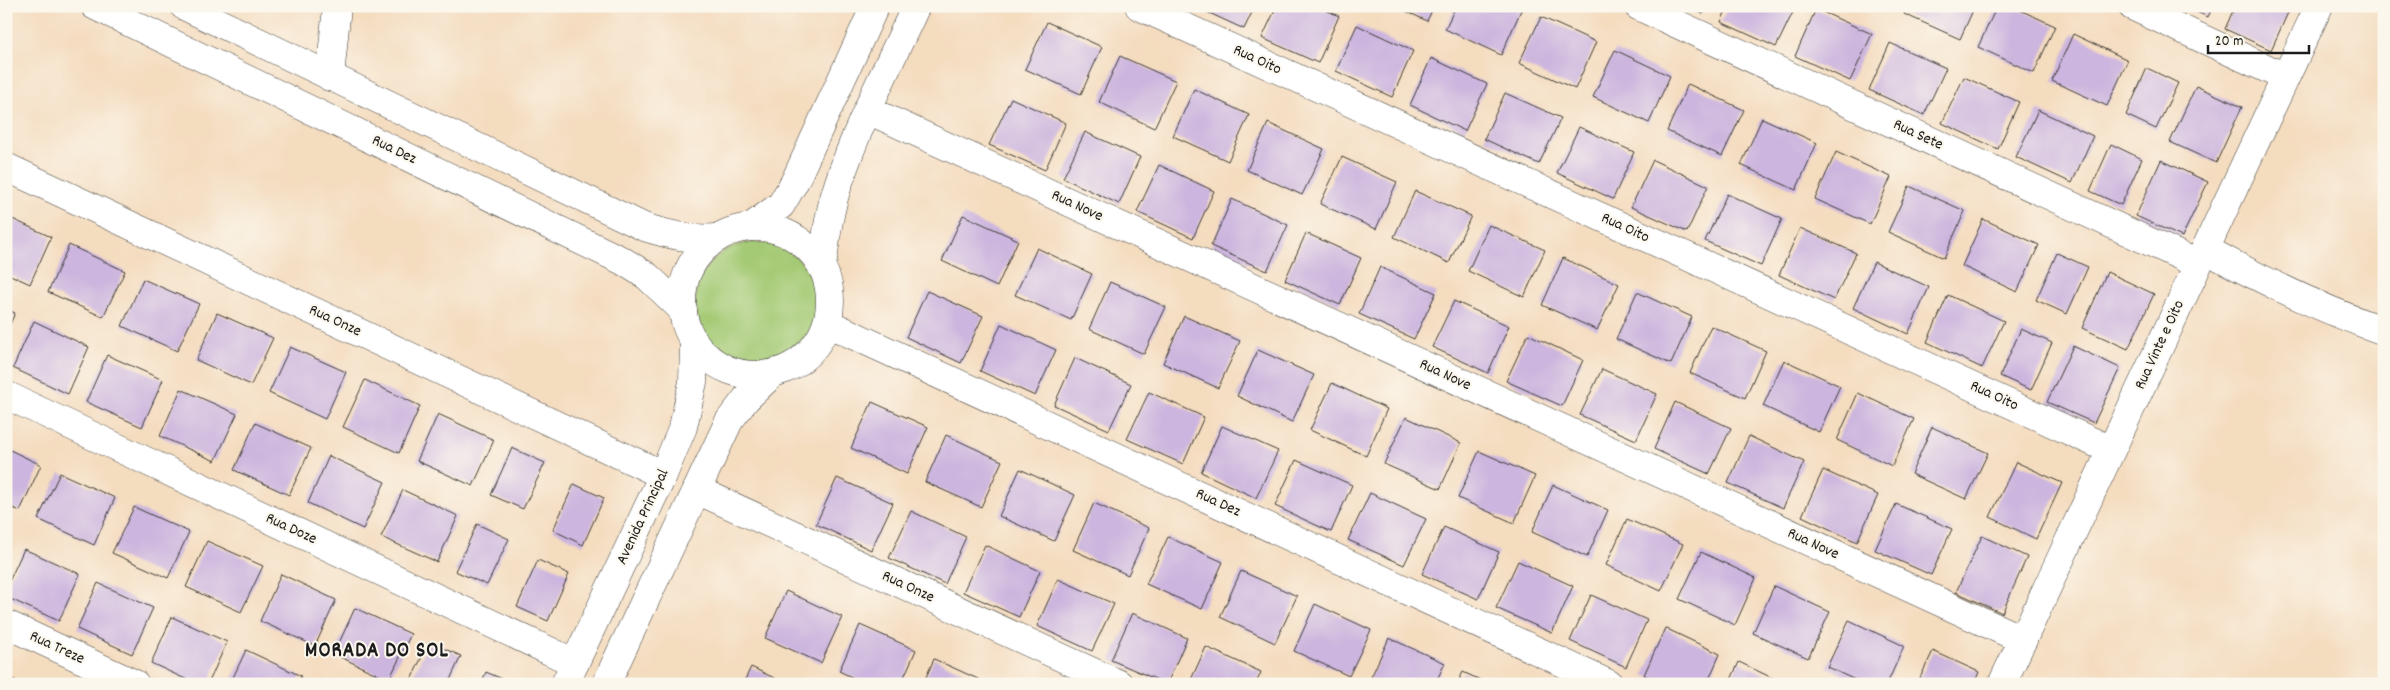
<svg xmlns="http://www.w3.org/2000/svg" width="2390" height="690" viewBox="0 0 2390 690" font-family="Dekko,sans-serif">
  <rect width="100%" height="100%" fill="#fbf7ec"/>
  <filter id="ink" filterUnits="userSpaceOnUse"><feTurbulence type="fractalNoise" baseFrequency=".02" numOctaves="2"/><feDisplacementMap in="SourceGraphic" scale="10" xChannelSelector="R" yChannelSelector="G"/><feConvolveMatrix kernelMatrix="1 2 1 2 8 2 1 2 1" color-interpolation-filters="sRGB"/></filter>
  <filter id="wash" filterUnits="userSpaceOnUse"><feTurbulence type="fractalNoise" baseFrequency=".0096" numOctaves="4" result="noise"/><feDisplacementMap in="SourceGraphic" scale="20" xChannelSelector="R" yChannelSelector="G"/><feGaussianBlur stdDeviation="1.12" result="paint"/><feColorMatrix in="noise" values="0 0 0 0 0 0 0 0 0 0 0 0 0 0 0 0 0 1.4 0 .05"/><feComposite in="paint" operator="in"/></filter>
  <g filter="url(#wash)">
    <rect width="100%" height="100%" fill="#f4dcbf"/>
    <circle fill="#a4ca74" stroke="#607348" cx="756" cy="303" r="61"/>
    <g id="blocks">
      <g fill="#ccb5de">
        <polygon points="1194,6 1255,6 1244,29"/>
        <polygon points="1277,6 1317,6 1339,16 1318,63 1262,38"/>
        <polygon points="1395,6 1434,6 1427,21"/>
        <polygon points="1456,6 1518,6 1522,8 1501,55 1445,29"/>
        <polygon points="1687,6 1706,6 1703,14"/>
        <polygon points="1728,6 1796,6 1776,47 1721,22"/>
        <polygon points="1907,6 1975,6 1960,39 1904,14"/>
        <polygon points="1997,6 2011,6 2055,26 2034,73 1978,47"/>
        <polygon points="2183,6 2213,6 2208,17"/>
        <polygon points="2235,6 2291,6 2271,50 2225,29"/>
        <polygon points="1816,9 1872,34 1850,81 1795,56"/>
        <polygon points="1541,17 1596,42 1575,89 1519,63"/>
        <polygon points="1047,22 1102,47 1081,94 1025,69"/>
        <polygon points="1357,25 1413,51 1392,97 1336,71"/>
        <polygon points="2073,34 2128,60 2107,106 2052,81"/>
        <polygon points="1890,43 1946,68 1924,115 1869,90"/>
        <polygon points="1615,50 1670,76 1649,123 1593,97"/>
        <polygon points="1120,56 1176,81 1154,128 1099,102"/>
        <polygon points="1431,58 1487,84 1465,131 1410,105"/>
        <polygon points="2147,68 2178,83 2156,129 2126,115"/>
        <polygon points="1964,77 2019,102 1998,149 1942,123"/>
        <polygon points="1688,84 1744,110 1722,156 1667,131"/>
        <polygon points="2196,86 2242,107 2216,163 2170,142"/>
        <polygon points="1194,89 1249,115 1228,161 1173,136"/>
        <polygon points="1505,93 1561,118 1539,164 1484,139"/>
        <polygon points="1011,98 1066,123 1045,170 989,145"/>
        <polygon points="2038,110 2093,136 2072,183 2016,157"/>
        <polygon points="1762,118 1817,143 1796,190 1741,165"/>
        <polygon points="1268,123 1324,149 1302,195 1247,170"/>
        <polygon points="1579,127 1634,152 1613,199 1557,173"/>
        <polygon points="1085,132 1140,157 1119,204 1063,178"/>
        <polygon points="2111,144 2142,159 2121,205 2090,191"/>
        <polygon points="1836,152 1891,177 1870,224 1815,199"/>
        <polygon points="1342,157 1397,182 1376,229 1320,204"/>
        <polygon points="1653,160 1708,186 1687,232 1631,207"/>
        <polygon points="2161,160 2208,182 2182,237 2136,216"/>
        <polygon points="1159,165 1214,191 1193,238 1137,212"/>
        <polygon points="1909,186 1965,211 1944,258 1888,232"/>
        <polygon points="1415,191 1471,216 1449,263 1394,237"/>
        <polygon points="1727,194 1782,219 1761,266 1705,241"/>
        <polygon points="1232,199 1288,225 1267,271 1211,246"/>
        <polygon points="963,215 1018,240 997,287 942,261"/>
        <polygon points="6,216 51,237 30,284 6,273"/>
        <polygon points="1983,219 2039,245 2017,292 1962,266"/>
        <polygon points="1489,225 1545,250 1524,297 1468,271"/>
        <polygon points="1800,228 1856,253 1834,300 1779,275"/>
        <polygon points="1306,233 1361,258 1340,305 1285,280"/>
        <polygon points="69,245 125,271 103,317 48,292"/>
        <polygon points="1037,248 1092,274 1071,320 1015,295"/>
        <polygon points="2057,253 2088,267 2067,314 2036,300"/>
        <polygon points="1563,258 1619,284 1597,330 1542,305"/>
        <polygon points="1874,262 1929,287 1908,334 1853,308"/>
        <polygon points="1380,267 1436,293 1414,339 1359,314"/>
        <polygon points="2107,272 2154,294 2128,349 2082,328"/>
        <polygon points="143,279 199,304 177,351 122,326"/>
        <polygon points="1110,282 1166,307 1144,354 1089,329"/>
        <polygon points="927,291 983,316 961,363 906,337"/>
        <polygon points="1637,292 1692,317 1671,364 1616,339"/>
        <polygon points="1948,295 2004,321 1982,368 1927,342"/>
        <polygon points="1454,301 1509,326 1488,373 1432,347"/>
        <polygon points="6,309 15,313 6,333"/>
        <polygon points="217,313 273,338 251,385 196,360"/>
        <polygon points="1184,316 1240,341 1218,388 1163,363"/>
        <polygon points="34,321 89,347 68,394 13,368"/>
        <polygon points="1001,324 1056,350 1035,396 980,371"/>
        <polygon points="1711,326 1766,351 1745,398 1690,373"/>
        <polygon points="2021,329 2052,343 2031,390 2000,376"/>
        <polygon points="1528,334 1583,360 1562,406 1506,381"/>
        <polygon points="2073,346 2120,368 2094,423 2047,402"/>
        <polygon points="290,347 346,372 325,419 269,393"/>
        <polygon points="1258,350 1314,375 1292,422 1237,396"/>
        <polygon points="107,355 163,380 142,427 86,402"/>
        <polygon points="1075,358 1131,384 1109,430 1054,405"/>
        <polygon points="1784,360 1840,386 1819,432 1763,406"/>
        <polygon points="1602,369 1657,394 1636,440 1580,415"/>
        <polygon points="365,380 420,406 399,453 343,427"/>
        <polygon points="1332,383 1387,409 1366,456 1310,430"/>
        <polygon points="181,389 237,414 215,461 160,436"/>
        <polygon points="1149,392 1204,417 1183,464 1127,439"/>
        <polygon points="1858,393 1914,419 1892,466 1837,440"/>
        <polygon points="872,402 928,427 907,474 851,448"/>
        <polygon points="1675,402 1731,428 1709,474 1654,449"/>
        <polygon points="438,414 494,440 473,486 417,461"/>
        <polygon points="1406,417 1461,443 1440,489 1384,464"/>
        <polygon points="255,423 311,448 289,495 234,470"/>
        <polygon points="1222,426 1278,451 1256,498 1201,472"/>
        <polygon points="1932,427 1988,453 1966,499 1911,474"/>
        <polygon points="946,435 1002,461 981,507 925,482"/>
        <polygon points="1749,436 1804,462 1783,508 1728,483"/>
        <polygon points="6,448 41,465 20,511 6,505"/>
        <polygon points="512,448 545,463 523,509 491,495"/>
        <polygon points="1479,451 1535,476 1514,523 1458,498"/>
        <polygon points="329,456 385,482 363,529 308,503"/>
        <polygon points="1296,460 1352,485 1331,532 1275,506"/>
        <polygon points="2016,462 2062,483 2036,539 1990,517"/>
        <polygon points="1020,469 1075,495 1054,541 999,516"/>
        <polygon points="1823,470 1878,495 1857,542 1802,516"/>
        <polygon points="60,473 115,498 94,545 38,519"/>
        <polygon points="837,478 893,503 871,550 816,524"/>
        <polygon points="574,484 604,498 583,545 553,530"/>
        <polygon points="1553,485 1608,510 1587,557 1532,532"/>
        <polygon points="403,490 458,516 437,562 381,537"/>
        <polygon points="1370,493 1426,519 1404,565 1348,540"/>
        <polygon points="1094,503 1149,528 1128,575 1073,550"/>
        <polygon points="1896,504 1952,529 1931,575 1875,550"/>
        <polygon points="134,507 189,532 168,578 112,553"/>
        <polygon points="911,511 966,537 945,584 889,558"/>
        <polygon points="1627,519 1683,544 1661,591 1606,565"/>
        <polygon points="477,524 509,539 487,585 455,571"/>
        <polygon points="1444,527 1499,552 1478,599 1422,574"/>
        <polygon points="1982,536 2027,557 2002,613 1956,592"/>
        <polygon points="1168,537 1223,562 1202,609 1146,584"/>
        <polygon points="207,541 263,566 241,612 186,587"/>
        <polygon points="985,545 1040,571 1019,617 963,592"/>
        <polygon points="24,549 80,574 59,621 6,597 6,588"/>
        <polygon points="1701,552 1756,578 1735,625 1679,599"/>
        <polygon points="538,560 569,574 548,621 517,607"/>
        <polygon points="1518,561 1573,586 1552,633 1496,608"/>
        <polygon points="1241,571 1297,596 1275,643 1220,617"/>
        <polygon points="281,574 336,600 315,646 260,621"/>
        <polygon points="1058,579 1114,604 1092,651 1037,626"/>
        <polygon points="98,583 153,608 132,654 77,629"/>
        <polygon points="1774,586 1830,612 1808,658 1753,633"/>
        <polygon points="786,591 842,617 821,663 765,638"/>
        <polygon points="1591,595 1647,620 1626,667 1570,641"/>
        <polygon points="1315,604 1371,630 1349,676 1294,651"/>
        <polygon points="355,608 411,634 389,680 334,654"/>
        <polygon points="1132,613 1187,638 1167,684 1111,660"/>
        <polygon points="172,617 227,642 208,684 196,684 151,663"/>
        <polygon points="1849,620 1904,646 1887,684 1864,684 1827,667"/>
        <polygon points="860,625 916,650 901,684 866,684 839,671"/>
        <polygon points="1665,628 1720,654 1707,684 1662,684 1644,675"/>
        <polygon points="1389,638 1445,663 1435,684 1368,684"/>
        <polygon points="429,642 461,656 448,684 409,684"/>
        <polygon points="1206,647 1261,672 1256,684 1189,684"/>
        <polygon points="246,650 301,676 297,684 230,684"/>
        <polygon points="1933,651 1979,672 1974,684 1917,684"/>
        <polygon points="934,659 989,684 923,684"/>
        <polygon points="1739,662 1785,684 1729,684"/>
        <polygon points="751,667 787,684 743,684"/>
        <polygon points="486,672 514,684 481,684"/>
        <polygon points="1463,672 1489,684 1457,684"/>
        <polygon points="6,676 23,684 6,684"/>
      </g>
    </g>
  </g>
  <g filter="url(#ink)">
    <use href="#blocks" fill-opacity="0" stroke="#3c3934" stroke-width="1"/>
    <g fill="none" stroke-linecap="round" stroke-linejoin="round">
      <defs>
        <g id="minor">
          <polyline points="95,6 623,261 647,276 683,310"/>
          <path d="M184,6L644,227C669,235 691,240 717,238"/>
          <polyline points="1139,6 2111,450"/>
          <polyline points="1638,6 2198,264"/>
          <polyline points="2132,6 2285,77"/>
          <polyline points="330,77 337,6"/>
          <polyline points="868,110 2023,640"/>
          <polyline points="6,167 663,475"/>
          <polyline points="751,227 781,205 795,181 875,6"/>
          <circle cx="756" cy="301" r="74"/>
          <path d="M2205,249C2263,281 2321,309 2384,331"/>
          <path d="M822,267C826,239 829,211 838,185C858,123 889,65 916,6"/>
          <polyline points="827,323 1609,684"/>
          <polyline points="6,395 575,663"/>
          <polyline points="697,490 1119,684"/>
          <polyline points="6,624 135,684"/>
          <polyline points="565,684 663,475 683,427 693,382 694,343"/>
          <polyline points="606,684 729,421 746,399 772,374"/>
          <polyline points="2002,684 2319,6"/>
        </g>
      </defs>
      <use href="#minor" stroke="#3c3934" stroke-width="29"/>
      <use href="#minor" stroke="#fff" stroke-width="28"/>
    </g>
  </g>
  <g text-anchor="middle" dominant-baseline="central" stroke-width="4" stroke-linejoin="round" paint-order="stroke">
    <g font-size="16" fill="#1c1c1c" stroke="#fbf7ec">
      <text transform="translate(1257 60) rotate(25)">Rua Oito</text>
      <text transform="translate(1918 135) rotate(25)">Rua Sete</text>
      <text transform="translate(394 150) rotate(26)">Rua Dez</text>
      <text transform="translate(1077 206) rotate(25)">Rua Nove</text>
      <text transform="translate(1625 228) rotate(25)">Rua Oito</text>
      <text transform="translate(335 321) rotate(25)">Rua Onze</text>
      <text transform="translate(2160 345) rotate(-65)">Rua Vinte e Oito</text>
      <text transform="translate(1445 375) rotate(25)">Rua Nove</text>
      <text transform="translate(1994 396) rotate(25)">Rua Oito</text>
      <text transform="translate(1218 503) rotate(25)">Rua Dez</text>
      <text transform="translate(643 517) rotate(-65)">Avenida Principal</text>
      <text transform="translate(291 529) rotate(25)">Rua Doze</text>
      <text transform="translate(1813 544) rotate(25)">Rua Nove</text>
      <text transform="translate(908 587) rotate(25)">Rua Onze</text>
      <text transform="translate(57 648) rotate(25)">Rua Treze</text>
    </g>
    <g font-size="21" font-weight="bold" letter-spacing="1" fill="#1c1c1c" stroke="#fbf7ec">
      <text x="377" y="652">MORADA DO SOL</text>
    </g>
  </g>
  <rect width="2390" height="690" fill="none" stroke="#fbf7ec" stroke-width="25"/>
  <path d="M2208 45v8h101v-8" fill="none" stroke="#1c1c1c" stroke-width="2.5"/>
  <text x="2215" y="45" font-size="15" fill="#1c1c1c" stroke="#fbf7ec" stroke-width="4" paint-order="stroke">20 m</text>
</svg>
